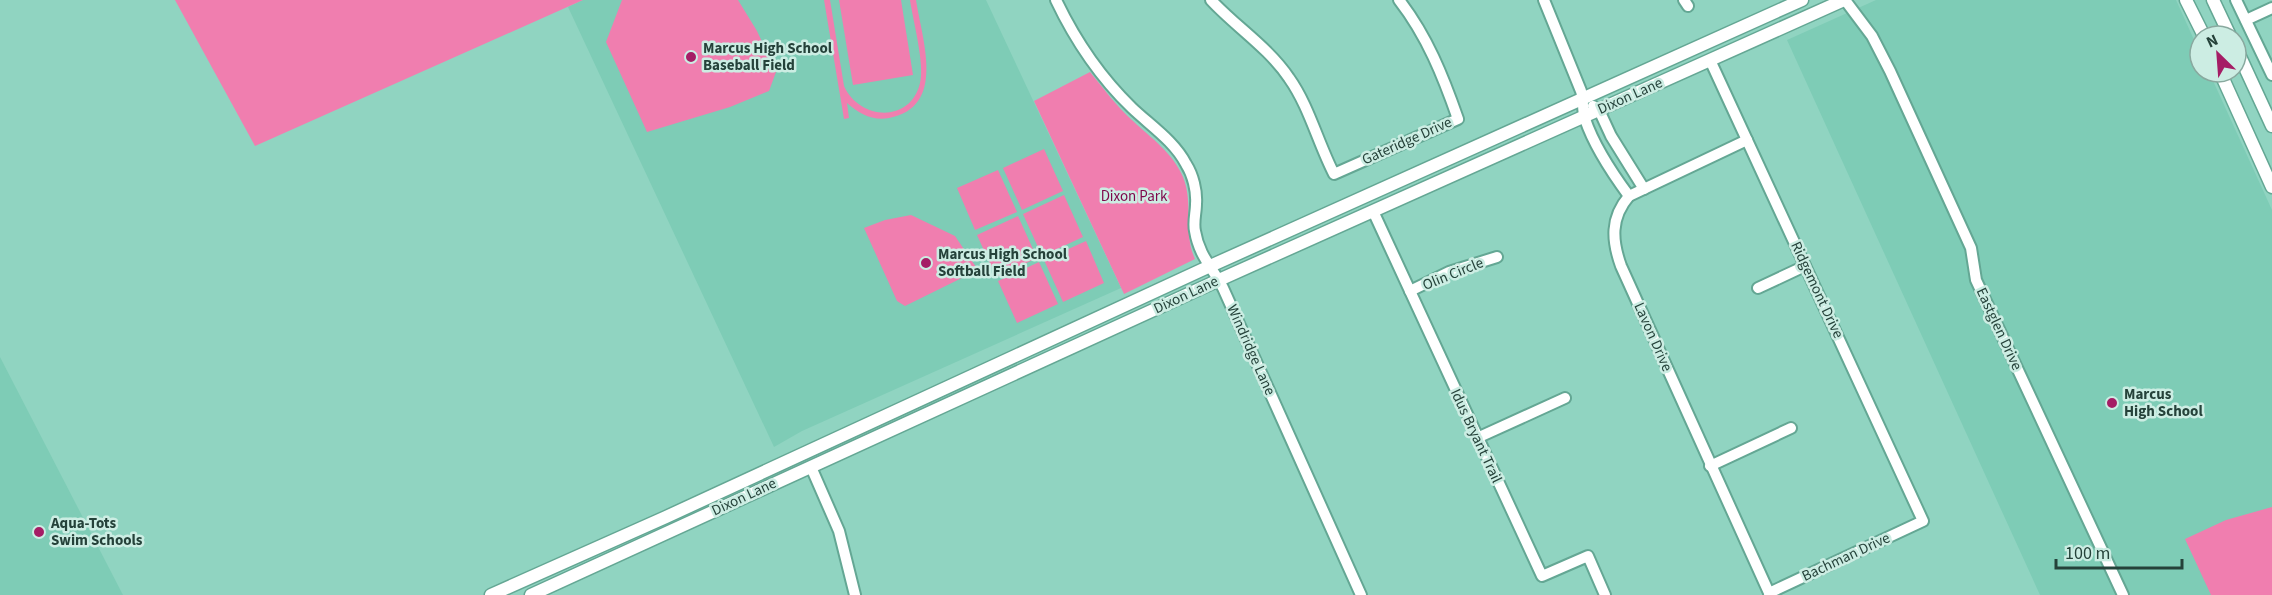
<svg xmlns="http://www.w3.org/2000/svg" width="2272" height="595" viewBox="0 0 2272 595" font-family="'Source Sans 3',sans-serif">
  <rect width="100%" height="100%" fill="#90d4c1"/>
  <g fill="#7eccb6">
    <polygon points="583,0 986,0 1121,288 802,431 774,447 568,7"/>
    <polygon points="1876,0 2176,0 2200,53 2200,72 2209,72 2272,210 2272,595 2040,595 1787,40"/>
    <polygon points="0,357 123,595 0,595"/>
  </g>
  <g fill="#f07eaf">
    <polygon points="175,0 583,0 255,146"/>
    <polygon points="622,0 738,0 757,31 776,72 769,91 730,107 647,132 606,42"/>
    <path d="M824,0H830L844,86C860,121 911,123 920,83C925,64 913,21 910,0H916C922,40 947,107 889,118C873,121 859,114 847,103L849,118L844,119Z"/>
    <polygon points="839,0 901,0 913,75 853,85"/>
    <path d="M1090,72C1104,89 1117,107 1133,121C1151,138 1173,153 1183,177C1194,204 1183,233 1195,259L1124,294L1034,101Z"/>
    <polygon points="1044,149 1063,191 1022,210 1003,168"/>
    <polygon points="998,170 1017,212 975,230 957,188"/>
    <polygon points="1064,195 1083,237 1042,256 1023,214"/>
    <polygon points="911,215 955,236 978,270 905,306 897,301 864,228 885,220"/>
    <polygon points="1018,216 1037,258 996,277 977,235"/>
    <polygon points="1086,241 1104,283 1063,302 1044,260"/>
    <polygon points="1039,262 1058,304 1017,323 998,281"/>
    <polygon points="2272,507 2272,595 2211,595 2185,539 2226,520"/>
  </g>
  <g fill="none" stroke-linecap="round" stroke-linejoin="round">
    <defs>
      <g id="minor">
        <path d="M1056,0C1075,40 1100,77 1132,108C1151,126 1174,141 1186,164C1193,175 1197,191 1196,204C1196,213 1193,222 1195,231C1199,256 1213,268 1223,288L1361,595"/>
        <path d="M1211,0C1236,27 1268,47 1289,78C1309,106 1318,143 1334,174L1458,119C1443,76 1427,36 1399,0"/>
        <path d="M1544,0L1581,91C1584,100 1582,110 1585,119C1594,146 1612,173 1629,196"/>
        <polyline points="1684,0 1688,6"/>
        <polyline points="1845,0 1872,36 1890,71 1971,248 1976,280 2123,595"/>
        <polyline points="2236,0 2272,75"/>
        <polyline points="2246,20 2272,8"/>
        <polyline points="1710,60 1923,521 1769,593"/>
        <polyline points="1593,106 1599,110 1611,136 1644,189"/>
        <path d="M1747,140L1629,196C1610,218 1612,241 1621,266L1770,595"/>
        <polyline points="1373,211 1542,576 1588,556 1605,595"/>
        <polyline points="1758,288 1805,266"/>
        <polyline points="1410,291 1449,272 1497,257"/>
        <polyline points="1477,438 1565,398"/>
        <polyline points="1710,466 1791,428"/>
        <polyline points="811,467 839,531 855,595"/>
      </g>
      <g id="major">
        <polyline points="2186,0 2204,36"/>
        <polyline points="2213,0 2230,36"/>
        <polyline points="2236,48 2272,126"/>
        <polyline points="2220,72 2272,187"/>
        <polyline points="491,595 666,517 1208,267 1802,0"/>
        <polyline points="531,595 1219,280 1844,0"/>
      </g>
    </defs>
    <use href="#minor" stroke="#64a794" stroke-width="14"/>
    <use href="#major" stroke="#64a794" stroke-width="15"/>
    <use href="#minor" stroke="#fff" stroke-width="10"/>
    <use href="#major" stroke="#fff" stroke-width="12"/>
  </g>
  <g fill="#a51d65" stroke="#ccede3" stroke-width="2">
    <circle cx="691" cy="57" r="6"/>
    <circle cx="926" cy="263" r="6"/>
    <circle cx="2112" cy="403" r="6"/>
    <circle cx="39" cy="532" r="6"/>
  </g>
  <g text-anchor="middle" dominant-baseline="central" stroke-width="5" stroke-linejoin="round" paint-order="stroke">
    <g font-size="15" font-weight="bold" fill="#25423a" stroke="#ccede3" text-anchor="start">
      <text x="703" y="48">Marcus High School<tspan x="703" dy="17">Baseball Field</tspan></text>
      <text x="938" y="254">Marcus High School<tspan x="938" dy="17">Softball Field</tspan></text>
      <text x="2124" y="394">Marcus<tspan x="2124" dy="17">High School</tspan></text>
      <text x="51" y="523">Aqua-Tots<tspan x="51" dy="17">Swim Schools</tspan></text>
    </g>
    <g font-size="15" fill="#25423a" stroke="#ccede3">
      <text transform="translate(1630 96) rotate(-24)">Dixon Lane</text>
      <text transform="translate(1407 141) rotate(-24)">Gateridge Drive</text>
      <text transform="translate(1453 274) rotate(-22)">Olin Circle</text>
      <text transform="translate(1817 290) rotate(65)">Ridgemont Drive</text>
      <text transform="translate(1186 295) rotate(-25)">Dixon Lane</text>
      <text transform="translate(1999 329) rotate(65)">Eastglen Drive</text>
      <text transform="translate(1653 337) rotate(66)">Lavon Drive</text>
      <text transform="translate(1251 350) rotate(66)">Windridge Lane</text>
      <text transform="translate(1476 436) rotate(65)">Idus Bryant Trail</text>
      <text transform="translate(744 497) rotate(-25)">Dixon Lane</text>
      <text transform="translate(1846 557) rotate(-25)">Bachman Drive</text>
    </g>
    <g font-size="15" fill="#7e064a" stroke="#ccede3">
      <text x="1134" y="196">Dixon Park</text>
    </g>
  </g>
  <g transform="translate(2218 54) rotate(335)"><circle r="28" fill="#ccede3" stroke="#89a99f" stroke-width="1.5"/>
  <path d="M0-4.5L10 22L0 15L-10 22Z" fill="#a51d65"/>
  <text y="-9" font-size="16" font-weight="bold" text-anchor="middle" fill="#25423a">N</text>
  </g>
  <path d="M2056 559v9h126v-9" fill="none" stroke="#25423a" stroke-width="3"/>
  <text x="2065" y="559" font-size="18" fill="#25423a" stroke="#ccede3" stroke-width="4.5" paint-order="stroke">100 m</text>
</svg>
